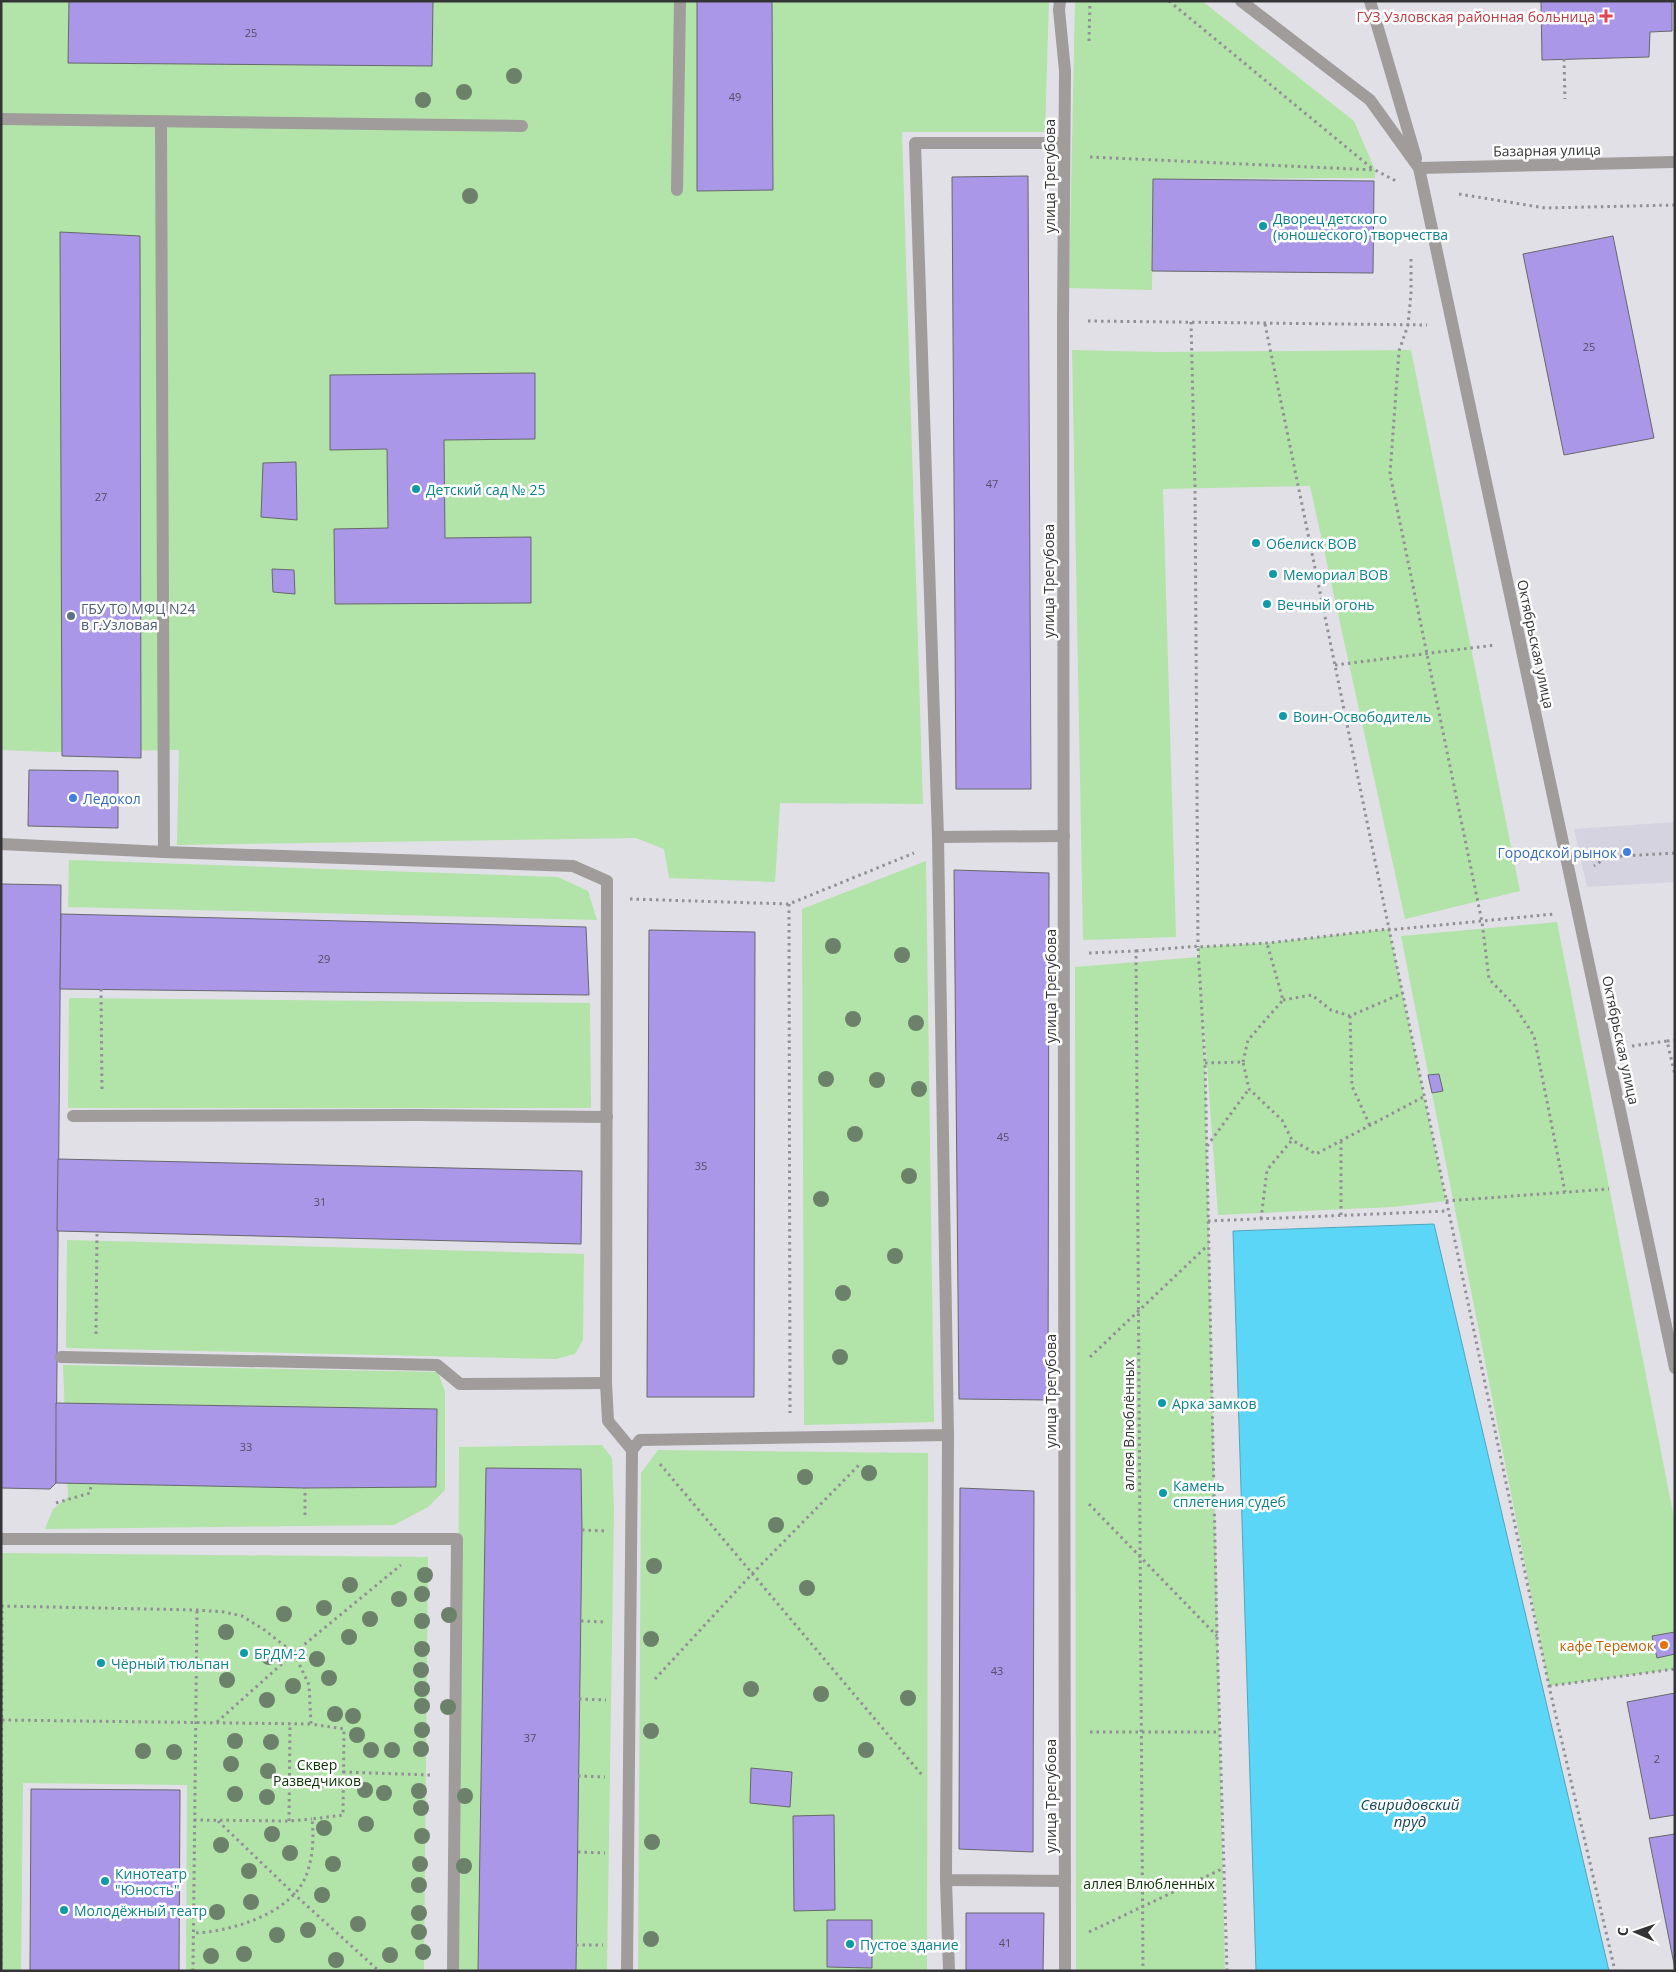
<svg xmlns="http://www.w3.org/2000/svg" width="1676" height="1972" viewBox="0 0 1676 1972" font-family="'Open Sans',sans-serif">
  <rect width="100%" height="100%" fill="#e1e0e6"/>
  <polygon fill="#d5d3e0" points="1675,822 1675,882 1587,887 1574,829"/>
  <g fill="#b2e3a8">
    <polygon points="1,1 1049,1 1045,132 902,132 923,804 780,803 775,882 669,878 664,849 636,838 177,845 179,750 49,752 1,750"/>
    <polygon points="1075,1 1202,1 1354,121 1375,170 1375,178 1153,179 1152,290 1069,288"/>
    <polygon points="1072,350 1161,352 1411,350 1520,891 1405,919 1310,486 1163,489 1176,937 1083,940"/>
    <polygon points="69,860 558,877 588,891 597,920 68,907"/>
    <polygon points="926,861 934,1422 804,1425 802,909"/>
    <polygon points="1557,922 1675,1523 1675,1669 1549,1686 1401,936"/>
    <polygon points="1389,929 1446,1201 1392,1207 1218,1215 1202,999 1205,1063 1225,1971 1076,1971 1075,967 1199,957 1198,947 1267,943"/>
    <polygon points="69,998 590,1003 591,1108 68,1108"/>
    <polygon points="67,1240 584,1254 583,1340 575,1354 556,1359 66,1348"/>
    <polygon points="63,1365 438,1372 445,1392 445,1490 428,1507 394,1525 45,1529 53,1509 68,1497"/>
    <polygon points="602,1445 612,1458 614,1509 607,1971 457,1971 459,1447"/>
    <polygon points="658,1450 928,1453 927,1971 638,1971 641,1473"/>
    <polygon points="1,1553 428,1557 424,1971 186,1971 187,1785 23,1783 21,1971 1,1971"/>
  </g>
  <polygon fill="#5cd6f7" stroke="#50a5bd" points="1434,1224 1609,1971 1256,1971 1233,1231"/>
  <g fill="#aa97e8" stroke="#67676c">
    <polygon points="69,1 433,1 432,66 68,63"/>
    <polygon points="697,1 772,1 773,190 697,191"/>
    <polygon points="1541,1 1672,1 1672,31 1650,32 1649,57 1542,60"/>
    <polygon points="1028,176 1031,789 956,789 952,177"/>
    <polygon points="1153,179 1374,181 1373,273 1152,271"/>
    <polygon points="60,232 140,236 141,758 62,756"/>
    <polygon points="1613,236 1654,438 1564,455 1523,254"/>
    <polygon points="535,373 535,439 444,440 445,538 531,537 531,603 335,604 334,529 388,528 387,449 330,450 330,375"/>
    <polygon points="296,462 297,520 261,517 263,463"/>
    <polygon points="272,569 294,570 295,594 273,592"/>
    <polygon points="29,770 118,771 118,828 28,826"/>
    <polygon points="954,870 1049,873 1048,1400 959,1399"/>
    <polygon points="1,884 61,885 56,1483 50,1489 1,1488"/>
    <polygon points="61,914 586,927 589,995 60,989"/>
    <polygon points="649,930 755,932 754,1397 647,1397"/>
    <polygon points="1439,1074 1443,1091 1432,1093 1428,1075"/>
    <polygon points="58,1159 582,1171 581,1244 57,1231"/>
    <polygon points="56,1403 437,1409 436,1487 305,1488 56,1483"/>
    <polygon points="486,1468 581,1469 582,1530 576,1971 478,1971"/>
    <polygon points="960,1488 1034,1491 1033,1852 959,1849"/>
    <polygon points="1675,1632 1675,1654 1657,1658 1652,1636"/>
    <polygon points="1675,1693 1675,1815 1650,1819 1627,1702"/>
    <polygon points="751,1768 792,1772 790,1807 750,1803"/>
    <polygon points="31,1789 180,1790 179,1971 30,1971"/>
    <polygon points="834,1815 835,1910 794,1911 793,1816"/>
    <polygon points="1675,1834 1675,1969 1649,1838"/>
    <polygon points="966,1913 1044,1913 1043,1971 966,1971"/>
    <polygon points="827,1920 872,1920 872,1968 827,1967"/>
  </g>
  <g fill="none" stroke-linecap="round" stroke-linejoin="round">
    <g stroke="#919094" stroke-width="3" stroke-dasharray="2.5 4" stroke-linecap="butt">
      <polyline points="1169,1 1374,170"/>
      <polyline points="1089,41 1090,1"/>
      <polyline points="1564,59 1565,99"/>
      <polyline points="1090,157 1375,170 1396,181"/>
      <polyline points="1459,194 1545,208 1675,205"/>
      <polyline points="1411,259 1411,293 1408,325 1399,351 1390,474 1482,922 1489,979 1514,1005 1534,1036 1565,1192"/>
      <polyline points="1088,321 1427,325"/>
      <polyline points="1191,322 1195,488 1198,947"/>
      <polyline points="1265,324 1389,929"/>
      <polyline points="1335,665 1495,645"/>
      <polyline points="1590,851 1607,857 1594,866"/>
      <polyline points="1607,857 1675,853"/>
      <polyline points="630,899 789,904 914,853"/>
      <polyline points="789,904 790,1413"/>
      <polyline points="1388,930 1554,914"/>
      <polyline points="1136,951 1200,946"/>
      <polyline points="1089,953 1136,951 1143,1971"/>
      <polyline points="101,989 102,1091"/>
      <polyline points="1283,1000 1312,995 1331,1010 1350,1016 1403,993"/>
      <polyline points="1350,1016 1352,1086 1370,1126"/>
      <polyline points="1667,1041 1675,1040"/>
      <polyline points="1632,1046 1667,1041 1675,1075"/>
      <polyline points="1243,1062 1248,1040 1283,1000 1267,943"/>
      <polyline points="1205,1063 1243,1062 1249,1089 1282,1120 1292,1140 1316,1154 1425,1096"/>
      <polyline points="1207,1146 1249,1089"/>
      <polyline points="1446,1201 1609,1189"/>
      <polyline points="1341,1215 1341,1142"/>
      <polyline points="1261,1219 1267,1170 1292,1140"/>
      <polyline points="1208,1221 1447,1211"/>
      <polyline points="96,1334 97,1232"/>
      <polyline points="1090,1357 1208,1245"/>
      <polyline points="660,1464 922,1775"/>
      <polyline points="56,1503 90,1493 91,1484"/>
      <polyline points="1089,1504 1217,1636"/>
      <polyline points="305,1515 305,1488"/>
      <polyline points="582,1530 606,1531"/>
      <path d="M1,1606L197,1610L224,1612L242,1616L263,1629L294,1653L309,1685L311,1724L344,1729L343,1815L312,1819C314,1838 313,1858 306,1876C291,1914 230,1932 193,1933"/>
      <polyline points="581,1621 605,1622"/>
      <polyline points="655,1679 751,1575 861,1463"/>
      <polyline points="1549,1686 1675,1669"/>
      <polyline points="579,1699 606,1700"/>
      <polyline points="2,1720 311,1724"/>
      <polyline points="217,1722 294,1653 401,1565"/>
      <polyline points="1090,1732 1219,1732"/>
      <polyline points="343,1772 430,1775"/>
      <polyline points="578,1776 605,1777"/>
      <polyline points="194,1820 289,1821 312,1819"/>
      <polyline points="218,1821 294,1894 379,1971"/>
      <polyline points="289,1821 290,1723"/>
      <polyline points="578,1852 605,1853"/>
      <polyline points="1089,1932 1224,1868"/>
      <polyline points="576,1945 603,1945"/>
      <polyline points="1,1971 2,1606"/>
      <polyline points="193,1971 197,1610"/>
      <polyline points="1227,1971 1217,1636 1205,1063 1198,947 1267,943 1389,929 1549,1686 1615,1971"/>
    </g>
    <g stroke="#9f9c9b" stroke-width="12">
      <polyline points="161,122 164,852"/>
      <polyline points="938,837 915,143 1064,143"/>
      <polyline points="1,844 164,852 573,866 607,881 606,1383 608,1421 632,1450 640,1440 948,1435 938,837 1064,836"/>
      <polyline points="73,1116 418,1115 607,1117"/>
      <polyline points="61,1357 437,1365 460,1384 606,1383"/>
      <polyline points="948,1435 946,1880 1065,1881"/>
      <polyline points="1,1539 457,1539 453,1971"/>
      <polyline points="946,1880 949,1971"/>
      <polyline points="627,1971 632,1450"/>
    </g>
    <g stroke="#9f9c9b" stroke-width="12">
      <polyline points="1060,1 1059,10 1065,71 1063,322 1065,1971"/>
      <polyline points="1241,1 1370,100 1419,168 1675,1368"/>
      <polyline points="1370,1 1416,158"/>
      <polyline points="1,119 522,126"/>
      <polyline points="1419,168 1675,162"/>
      <polyline points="677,190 680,1"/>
    </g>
  </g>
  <g fill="#6b8169">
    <circle cx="514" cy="76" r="8"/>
    <circle cx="464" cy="92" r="8"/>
    <circle cx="423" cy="100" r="8"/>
    <circle cx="470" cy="196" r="8"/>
    <circle cx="833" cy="946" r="8"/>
    <circle cx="902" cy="955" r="8"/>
    <circle cx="853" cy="1019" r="8"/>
    <circle cx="916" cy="1023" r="8"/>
    <circle cx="826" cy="1079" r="8"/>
    <circle cx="877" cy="1080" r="8"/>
    <circle cx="919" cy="1089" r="8"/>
    <circle cx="855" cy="1134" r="8"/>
    <circle cx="909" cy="1176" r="8"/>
    <circle cx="821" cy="1199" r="8"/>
    <circle cx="895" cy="1256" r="8"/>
    <circle cx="843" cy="1293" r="8"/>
    <circle cx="840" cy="1357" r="8"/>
    <circle cx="869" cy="1473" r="8"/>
    <circle cx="805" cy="1477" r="8"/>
    <circle cx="776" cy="1525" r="8"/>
    <circle cx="654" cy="1566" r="8"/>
    <circle cx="425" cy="1575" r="8"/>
    <circle cx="350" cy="1585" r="8"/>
    <circle cx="807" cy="1588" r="8"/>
    <circle cx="422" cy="1594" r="8"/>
    <circle cx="399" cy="1599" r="8"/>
    <circle cx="324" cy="1608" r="8"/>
    <circle cx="284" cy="1614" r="8"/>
    <circle cx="449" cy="1615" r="8"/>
    <circle cx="370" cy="1619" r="8"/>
    <circle cx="422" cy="1621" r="8"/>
    <circle cx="226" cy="1632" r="8"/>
    <circle cx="349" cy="1637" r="8"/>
    <circle cx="651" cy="1639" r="8"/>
    <circle cx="422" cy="1649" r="8"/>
    <circle cx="269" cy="1657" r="8"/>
    <circle cx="317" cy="1659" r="8"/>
    <circle cx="421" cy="1670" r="8"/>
    <circle cx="329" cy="1678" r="8"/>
    <circle cx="227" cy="1680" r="8"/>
    <circle cx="293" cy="1686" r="8"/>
    <circle cx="422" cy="1689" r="8"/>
    <circle cx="751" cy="1689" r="8"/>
    <circle cx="821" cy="1694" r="8"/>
    <circle cx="908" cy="1698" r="8"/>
    <circle cx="267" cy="1700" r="8"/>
    <circle cx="422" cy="1706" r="8"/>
    <circle cx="448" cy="1707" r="8"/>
    <circle cx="335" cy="1714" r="8"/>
    <circle cx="353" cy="1716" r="8"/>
    <circle cx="422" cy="1730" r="8"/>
    <circle cx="651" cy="1731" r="8"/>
    <circle cx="357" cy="1735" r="8"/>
    <circle cx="235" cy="1741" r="8"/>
    <circle cx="271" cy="1742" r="8"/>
    <circle cx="421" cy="1749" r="8"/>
    <circle cx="371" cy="1750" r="8"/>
    <circle cx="392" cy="1750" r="8"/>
    <circle cx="866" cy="1750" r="8"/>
    <circle cx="143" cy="1751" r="8"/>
    <circle cx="174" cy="1752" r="8"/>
    <circle cx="231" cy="1764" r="8"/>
    <circle cx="268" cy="1771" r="8"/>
    <circle cx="365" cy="1790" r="8"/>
    <circle cx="419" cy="1791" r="8"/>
    <circle cx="384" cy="1793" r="8"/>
    <circle cx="235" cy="1794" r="8"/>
    <circle cx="465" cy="1796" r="8"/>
    <circle cx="267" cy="1797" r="8"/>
    <circle cx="421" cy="1808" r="8"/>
    <circle cx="366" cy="1824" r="8"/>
    <circle cx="324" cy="1828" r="8"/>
    <circle cx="272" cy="1834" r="8"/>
    <circle cx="422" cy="1836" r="8"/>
    <circle cx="652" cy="1842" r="8"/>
    <circle cx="221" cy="1845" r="8"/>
    <circle cx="290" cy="1853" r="8"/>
    <circle cx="333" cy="1864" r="8"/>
    <circle cx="420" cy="1864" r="8"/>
    <circle cx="464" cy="1866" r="8"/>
    <circle cx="249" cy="1871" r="8"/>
    <circle cx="419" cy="1885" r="8"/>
    <circle cx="322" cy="1895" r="8"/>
    <circle cx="251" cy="1902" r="8"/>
    <circle cx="217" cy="1912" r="8"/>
    <circle cx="419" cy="1913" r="8"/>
    <circle cx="358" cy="1924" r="8"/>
    <circle cx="308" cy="1930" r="8"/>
    <circle cx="419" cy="1932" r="8"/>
    <circle cx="277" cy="1935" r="8"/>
    <circle cx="651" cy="1939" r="8"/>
    <circle cx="423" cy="1952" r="8"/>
    <circle cx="244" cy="1954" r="8"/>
    <circle cx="390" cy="1955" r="8"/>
    <circle cx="211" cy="1956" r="8"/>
    <circle cx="336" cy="1960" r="8"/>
  </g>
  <path fill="#e0444e" stroke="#fff" stroke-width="2" d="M1603.5 8.5h5v5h5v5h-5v5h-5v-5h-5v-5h5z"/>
  <g fill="#0f9aa8" stroke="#fff" stroke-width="2">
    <circle cx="1263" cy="226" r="5"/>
    <circle cx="416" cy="489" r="5"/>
    <circle cx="1256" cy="543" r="5"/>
    <circle cx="1273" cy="574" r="5"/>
    <circle cx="1267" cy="604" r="5"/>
    <circle cx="1283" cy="716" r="5"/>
    <circle cx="1162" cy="1403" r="5"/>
    <circle cx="1163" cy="1493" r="5"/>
    <circle cx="244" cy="1653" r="5"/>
    <circle cx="101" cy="1663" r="5"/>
    <circle cx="105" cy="1881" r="5"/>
    <circle cx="64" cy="1910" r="5"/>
    <circle cx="850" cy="1944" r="5"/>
  </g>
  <circle fill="#5c6f8a" stroke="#fff" stroke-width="2" cx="71" cy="616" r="5"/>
  <g fill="#3f7fe0" stroke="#fff" stroke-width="2">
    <circle cx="73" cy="798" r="5"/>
    <circle cx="1627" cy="852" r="5"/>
  </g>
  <circle fill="#e8710a" stroke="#fff" stroke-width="2" cx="1664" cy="1645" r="5"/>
  <g text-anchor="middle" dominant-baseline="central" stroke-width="5" stroke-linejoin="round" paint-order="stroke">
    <g font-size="11" fill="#524d62">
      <text x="251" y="32">25</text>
      <text x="735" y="96">49</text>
      <text x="1589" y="346">25</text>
      <text x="992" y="483">47</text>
      <text x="101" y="496">27</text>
      <text x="324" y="958">29</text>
      <text x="1003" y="1136">45</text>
      <text x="701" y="1165">35</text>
      <text x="320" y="1201">31</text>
      <text x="246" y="1446">33</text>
      <text x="997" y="1670">43</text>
      <text x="530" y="1737">37</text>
      <text x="1657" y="1758">2</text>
      <text x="1005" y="1942">41</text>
    </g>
    <g font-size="14" fill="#be3a42" stroke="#fff" text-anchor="end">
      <text x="1595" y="16">ГУЗ Узловская районная больница</text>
    </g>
    <g font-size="14" fill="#343436" stroke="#fff">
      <text transform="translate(1547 150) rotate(-1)">Базарная улица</text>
      <text transform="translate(1049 176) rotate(-90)">улица Трегубова</text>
      <text transform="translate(1048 581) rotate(-90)">улица Трегубова</text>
      <text transform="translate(1536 644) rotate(78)">Октябрьская улица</text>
      <text transform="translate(1050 986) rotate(-90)">улица Трегубова</text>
      <text transform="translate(1621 1040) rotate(78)">Октябрьская улица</text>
      <text transform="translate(1050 1391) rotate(-90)">улица Трегубова</text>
      <text transform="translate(1128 1425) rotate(-90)">аллея Влюблённых</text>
      <text transform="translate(1050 1796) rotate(-90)">улица Трегубова</text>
    </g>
    <g font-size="14" fill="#0d838f" stroke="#fff" text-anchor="start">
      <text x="1273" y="218">Дворец детского<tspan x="1273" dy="16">(юношеского) творчества</tspan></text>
      <text x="426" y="489">Детский сад № 25</text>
      <text x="1266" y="543">Обелиск ВОВ</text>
      <text x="1283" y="574">Мемориал ВОВ</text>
      <text x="1277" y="604">Вечный огонь</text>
      <text x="1293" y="716">Воин-Освободитель</text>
      <text x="1172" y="1403">Арка замков</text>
      <text x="1173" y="1485">Камень<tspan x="1173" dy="16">сплетения судеб</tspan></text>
      <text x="254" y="1653">БРДМ-2</text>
      <text x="111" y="1663">Чёрный тюльпан</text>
      <text x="115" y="1873">Кинотеатр<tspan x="115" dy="16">"Юность"</tspan></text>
      <text x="74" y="1910">Молодёжный театр</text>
      <text x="860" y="1944">Пустое здание</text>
    </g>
    <g font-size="14" fill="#4e5e75" stroke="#fff" text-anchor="start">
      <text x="81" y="608">ГБУ ТО МФЦ N24<tspan x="81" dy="16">в г.Узловая</tspan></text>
    </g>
    <g font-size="14" fill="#366cbe" stroke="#fff" text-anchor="start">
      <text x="83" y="798">Ледокол</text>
      <text x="1617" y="852" text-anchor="end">Городской рынок</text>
    </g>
    <g font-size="14" fill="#c56008" stroke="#fff" text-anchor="end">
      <text x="1654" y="1645">кафе Теремок</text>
    </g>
    <g font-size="14" fill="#0a3302" stroke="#fff">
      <text x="317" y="1764">Сквер<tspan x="317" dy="16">Разведчиков</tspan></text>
      <text x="1149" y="1883">аллея Влюбленных</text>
    </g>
    <g font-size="15" font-style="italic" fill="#134856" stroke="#fff">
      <text x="1410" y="1804">Свиридовский<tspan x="1410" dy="17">пруд</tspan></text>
    </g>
  </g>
  <rect width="1676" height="1972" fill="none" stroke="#343436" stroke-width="5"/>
  <g transform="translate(1636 1932) rotate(272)" stroke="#ffffff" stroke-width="4" paint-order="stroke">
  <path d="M0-4L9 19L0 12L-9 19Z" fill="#343436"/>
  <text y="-8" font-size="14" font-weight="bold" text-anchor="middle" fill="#343436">С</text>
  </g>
</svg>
